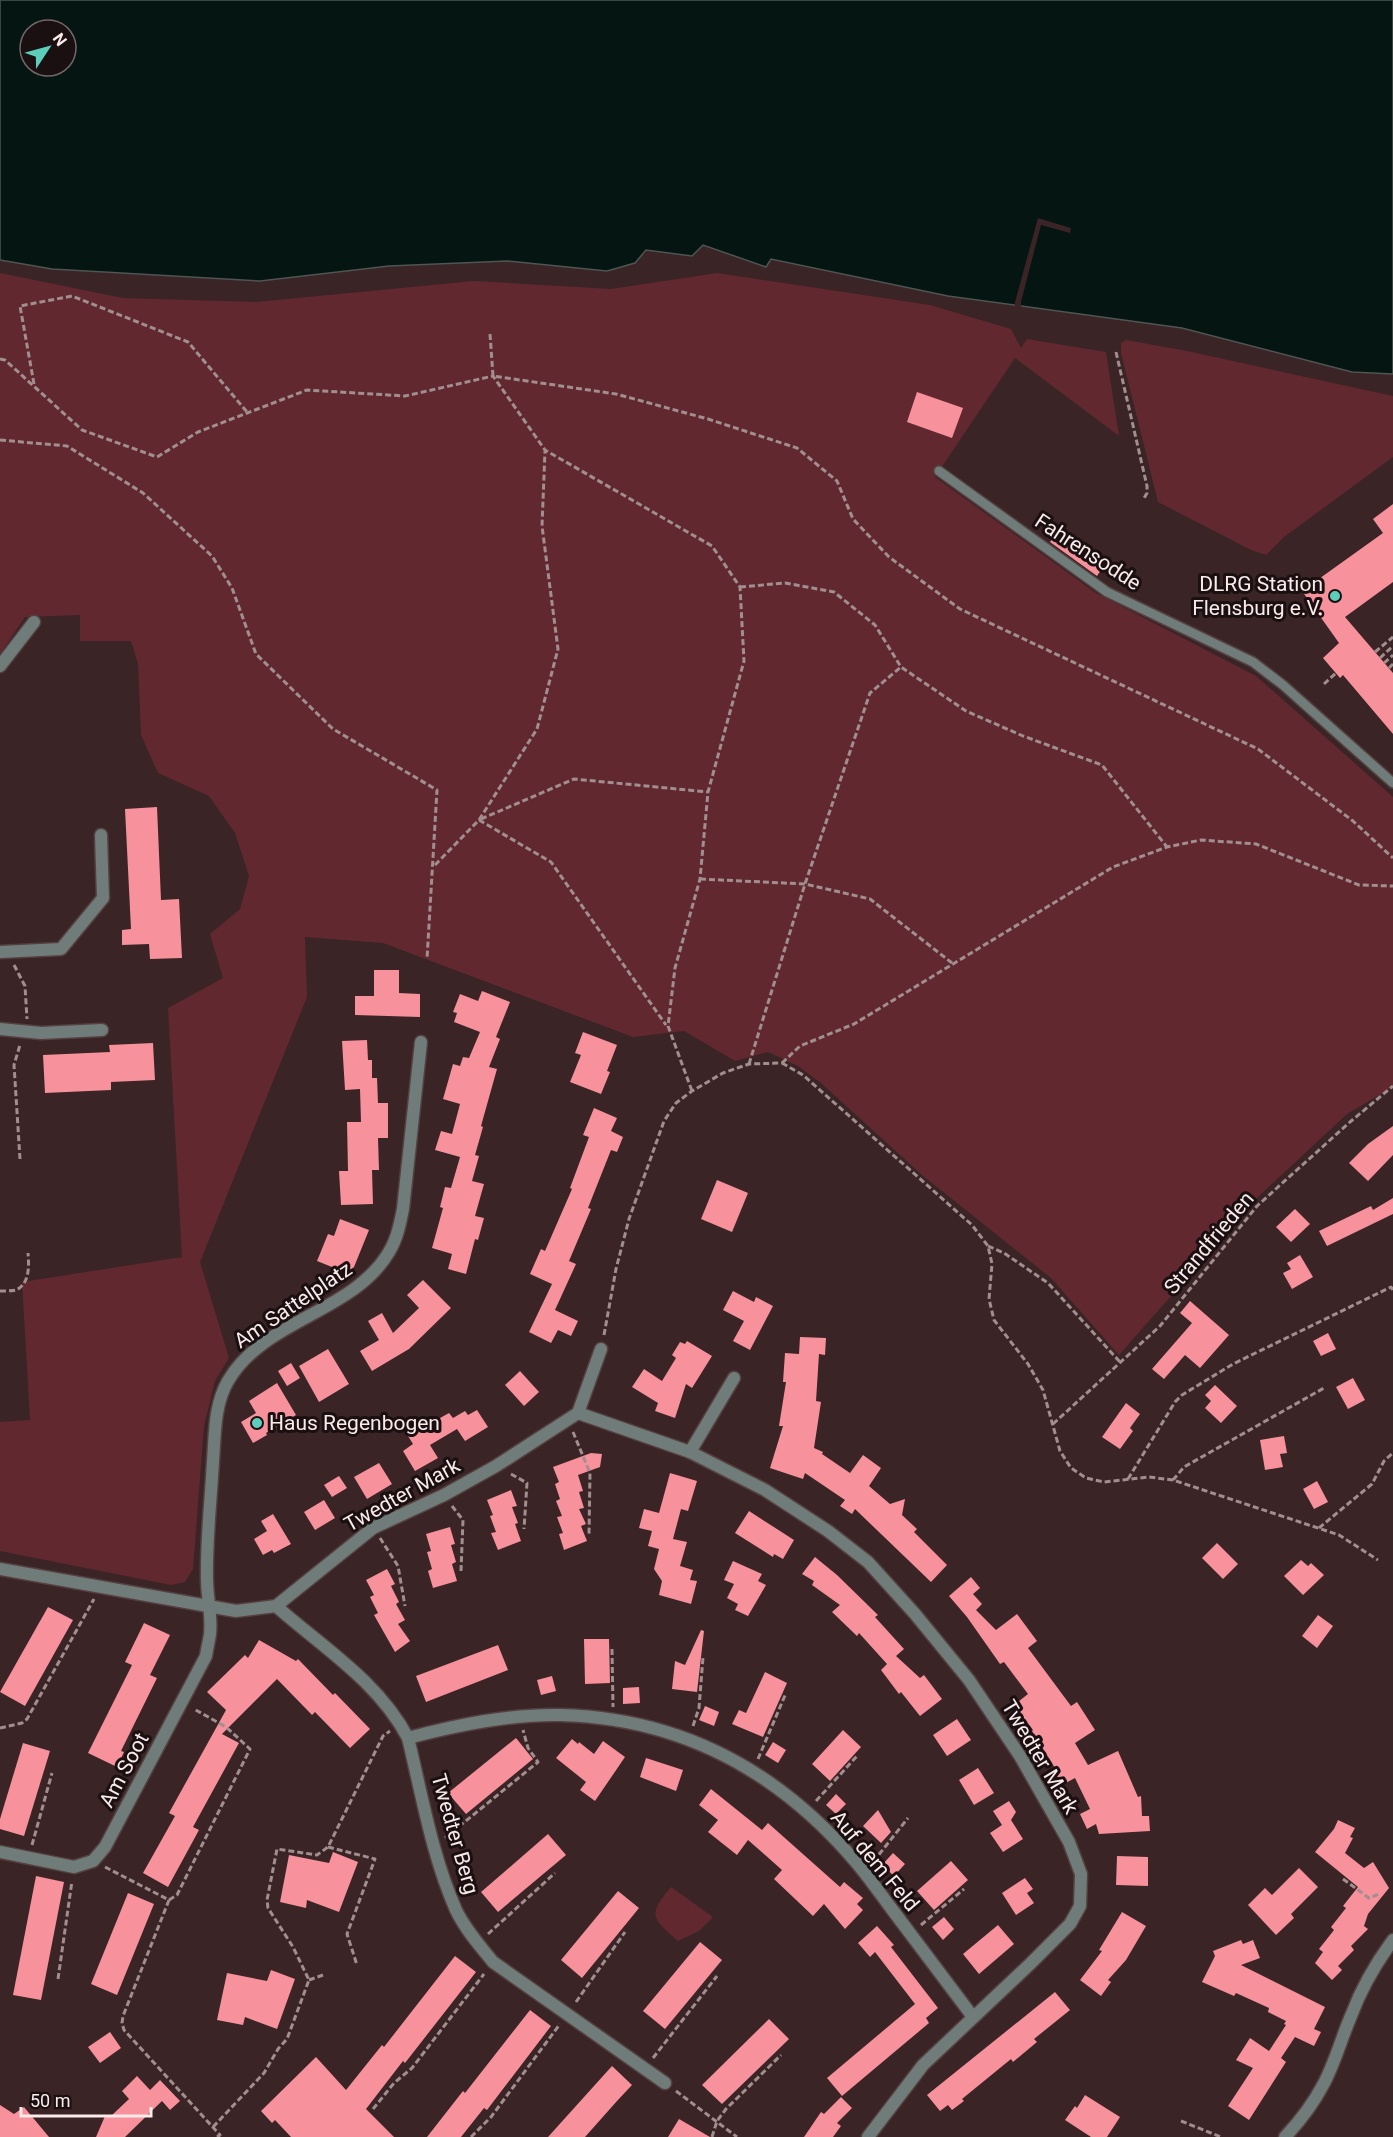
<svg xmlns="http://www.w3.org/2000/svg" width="1393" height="2137" viewBox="0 0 1393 2137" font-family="Roboto,sans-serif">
  <rect width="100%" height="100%" fill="#3a2425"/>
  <g fill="#612830">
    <polygon points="0,273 123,298 256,302 474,281 611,289 717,273 930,305 1011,329 1021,348 1027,339 1106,352 1119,436 1015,358 935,477 1096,593 1256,676 1393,797 1393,1087 1347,1114 1260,1195 1119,1355 1051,1278 922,1175 822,1084 798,1066 768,1052 735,1061 684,1031 633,1037 383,943 305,937 307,997 200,1262 229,1358 215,1381 204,1426 193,1569 185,1582 171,1585 0,1551 0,1422 30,1420 22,1282 182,1257 168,1008 223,978 210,934 240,909 249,876 235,833 209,796 158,773 141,735 138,664 131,641 80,641 80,615 25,617 0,654"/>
    <polygon points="1126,340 1187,351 1393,396 1393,457 1284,537 1266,555 1251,550 1158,502 1121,353 1121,343"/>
    <path d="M671,1887L713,1917L699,1931L678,1941C652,1918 647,1915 671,1887Z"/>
  </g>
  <path fill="#041512" stroke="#4e5553" stroke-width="1.5" fill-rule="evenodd" d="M0,0H1393V374L1352,372L1182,328L948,296L771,259L766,267L703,245L692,256L646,250L635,263L607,271L507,261L389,266L260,281L52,269L0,260ZM30,30H66V66H30Z"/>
  <polygon fill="#3a2425" points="1038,218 1071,228 1070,233 1041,225 1021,302 1021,309 1015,308 1015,302"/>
  <g fill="#f7919b">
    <polygon points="917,392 963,408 952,438 907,422"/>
    <polygon points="1393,504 1393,582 1345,617 1393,673 1393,734 1343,675 1340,678 1323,658 1339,643 1302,591 1383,533 1373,519"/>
    <polygon points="1056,533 1103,567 1097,576 1050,542"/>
    <polygon points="157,807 161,900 179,899 182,958 150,959 149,944 122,945 122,930 131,929 125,809"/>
    <polygon points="374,970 399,970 399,993 420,994 420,1017 355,1015 355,996 374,996"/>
    <polygon points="482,991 510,1002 496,1037 500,1039 489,1067 497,1069 481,1126 483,1127 475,1155 479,1156 472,1181 484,1184 475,1216 484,1218 478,1240 475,1239 466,1274 448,1269 452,1254 432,1248 443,1208 440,1207 445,1187 451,1188 460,1157 435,1150 441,1131 452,1134 460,1104 443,1099 453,1064 460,1066 463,1057 469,1058 480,1032 454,1022 457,1013 453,1012 460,994 478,1001"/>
    <polygon points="583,1032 617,1045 607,1071 610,1072 601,1094 570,1082 581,1055 575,1053"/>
    <polygon points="367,1040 368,1060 372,1060 372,1078 377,1078 378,1103 388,1103 388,1138 378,1138 379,1170 372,1170 373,1204 341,1205 339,1171 348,1171 347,1122 361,1122 360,1089 345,1090 342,1041"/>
    <polygon points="153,1043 155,1080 111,1082 111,1090 45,1093 43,1055 110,1052 109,1045"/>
    <polygon points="594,1108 617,1118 611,1131 623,1137 617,1152 611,1150 588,1208 591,1209 569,1261 576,1264 555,1310 578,1321 571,1336 558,1330 551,1343 529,1332 552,1284 530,1274 541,1249 545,1251 572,1189 570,1188 589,1137 583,1135"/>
    <polygon points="1393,1126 1393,1155 1368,1181 1349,1163 1368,1144"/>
    <polygon points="717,1180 748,1193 732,1232 701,1219"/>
    <polygon points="1393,1198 1393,1214 1327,1246 1319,1231 1371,1206 1373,1210"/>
    <polygon points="1295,1209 1310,1224 1291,1242 1276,1227"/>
    <polygon points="340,1219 369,1230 354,1267 347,1273 317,1261 328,1234 334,1236"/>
    <polygon points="1300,1255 1313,1277 1292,1289 1283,1273 1291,1269 1287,1263"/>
    <polygon points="423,1280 451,1308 409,1349 372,1371 360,1351 379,1340 368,1321 382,1313 393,1333 419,1308 407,1295"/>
    <polygon points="733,1291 754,1302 756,1297 773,1306 750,1350 733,1341 744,1321 723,1310"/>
    <polygon points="1190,1301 1229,1335 1200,1368 1185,1355 1164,1379 1152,1369 1192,1323 1180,1313"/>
    <polygon points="1328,1333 1336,1349 1321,1356 1313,1341"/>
    <polygon points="800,1337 826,1338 825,1355 819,1354 816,1401 821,1402 814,1448 823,1452 822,1454 850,1473 863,1455 881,1468 869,1486 890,1504 905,1499 902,1515 917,1529 914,1532 947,1565 931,1582 855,1509 852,1514 840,1506 845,1500 805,1473 803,1479 770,1468 783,1426 779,1426 786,1382 783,1382 785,1353 799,1354"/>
    <polygon points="687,1341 712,1356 692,1388 686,1384 675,1418 655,1411 658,1403 632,1387 644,1369 662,1381 676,1358 672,1355 680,1342 685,1344"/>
    <polygon points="328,1349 349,1384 319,1402 299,1366"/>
    <polygon points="291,1363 300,1378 287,1386 278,1371"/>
    <polygon points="520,1371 539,1392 524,1406 505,1385"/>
    <polygon points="1353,1378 1365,1400 1348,1409 1336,1387"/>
    <polygon points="277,1383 296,1415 266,1433 267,1435 253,1443 241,1422 256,1413 249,1401"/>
    <polygon points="1215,1385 1237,1406 1221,1423 1205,1408 1211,1401 1205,1395"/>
    <polygon points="1126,1403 1140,1414 1130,1428 1133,1431 1120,1449 1102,1437"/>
    <polygon points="477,1410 488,1427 465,1441 457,1429 430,1445 438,1458 415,1471 403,1451 413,1444 408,1436 449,1413 453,1418 465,1411 468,1415"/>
    <polygon points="1284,1436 1287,1453 1280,1454 1283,1467 1265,1470 1260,1440"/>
    <polygon points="591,1453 602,1454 600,1467 578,1475 583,1491 579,1492 584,1508 579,1509 586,1524 581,1526 587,1541 564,1550 559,1534 563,1533 557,1517 562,1516 556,1501 560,1499 555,1484 559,1482 553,1467"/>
    <polygon points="379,1463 392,1484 367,1499 354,1477"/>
    <polygon points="670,1473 697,1481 688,1511 681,1509 673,1539 687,1542 680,1566 693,1570 690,1580 697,1581 691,1604 659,1595 662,1581 654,1569 659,1549 648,1546 652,1531 639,1528 644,1509 659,1513"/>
    <polygon points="339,1476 347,1488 332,1497 324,1485"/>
    <polygon points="1317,1481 1328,1502 1314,1509 1303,1489"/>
    <polygon points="511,1490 517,1506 512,1507 518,1523 515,1524 521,1541 498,1550 491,1533 496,1532 490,1516 493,1515 487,1500"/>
    <polygon points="324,1500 335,1518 315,1530 304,1512"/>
    <polygon points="749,1511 794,1540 783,1559 774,1554 773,1557 735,1533"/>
    <polygon points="273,1514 291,1544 274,1553 272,1550 263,1555 254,1539 267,1531 261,1521"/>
    <polygon points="450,1527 455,1544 451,1545 456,1562 452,1564 457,1581 433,1588 428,1571 432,1569 427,1552 431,1551 426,1534"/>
    <polygon points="1217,1543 1238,1564 1223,1579 1202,1558"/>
    <polygon points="815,1557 837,1575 878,1615 875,1617 904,1649 896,1656 920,1678 924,1675 942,1699 920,1716 901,1692 899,1694 881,1670 887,1664 859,1633 857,1636 832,1612 840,1605 812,1585 814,1581 802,1574"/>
    <polygon points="1301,1560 1308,1566 1311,1563 1324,1575 1303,1595 1284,1576"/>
    <polygon points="733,1561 762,1574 758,1581 766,1585 748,1616 735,1610 738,1604 727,1598 734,1584 724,1580"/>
    <polygon points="387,1569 395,1584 391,1586 399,1602 396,1604 405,1620 398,1624 410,1641 395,1652 374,1615 378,1613 370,1597 374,1595 366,1580"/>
    <polygon points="971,1577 980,1588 973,1594 982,1604 976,1610 996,1630 1017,1614 1037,1641 1028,1648 1071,1706 1077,1702 1095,1730 1075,1743 1088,1765 1118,1751 1138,1797 1141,1796 1142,1816 1149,1816 1150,1831 1099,1834 1096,1824 1087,1829 1080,1814 1090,1809 1075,1778 1062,1785 1053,1769 1055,1768 1032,1731 1033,1730 1014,1705 1028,1694 1004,1662 1000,1664 967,1617 949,1596"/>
    <polygon points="48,1607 73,1620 25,1706 0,1692"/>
    <polygon points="1318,1615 1333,1626 1317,1648 1302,1636"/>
    <polygon points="144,1623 170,1635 150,1675 157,1678 121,1751 124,1752 117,1767 88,1753 132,1665 125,1662"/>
    <polygon points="701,1630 704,1631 697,1692 672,1689 675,1661 685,1665"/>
    <polygon points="584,1639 609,1639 610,1683 585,1684"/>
    <polygon points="259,1640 296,1661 298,1659 333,1695 335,1693 370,1729 350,1748 315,1712 312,1715 277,1679 222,1734 239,1743 193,1827 199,1830 168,1887 143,1873 175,1816 169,1813 226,1710 207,1692 245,1655 248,1658"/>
    <polygon points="498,1645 508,1670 426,1702 416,1676"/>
    <polygon points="765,1672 787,1683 763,1737 732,1724 739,1710 746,1713"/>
    <polygon points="552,1676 556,1691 541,1695 537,1680"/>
    <polygon points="639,1687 640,1703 623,1704 623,1688"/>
    <polygon points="705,1706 719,1712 714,1726 699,1720"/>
    <polygon points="957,1719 971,1740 947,1756 933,1735"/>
    <polygon points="843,1730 861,1747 830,1781 812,1764"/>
    <polygon points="516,1738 533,1759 466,1814 448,1793"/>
    <polygon points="572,1739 578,1744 579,1742 594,1754 603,1741 625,1757 595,1801 580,1790 586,1782 556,1758"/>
    <polygon points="773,1742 786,1750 778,1763 765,1755"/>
    <polygon points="23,1743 50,1751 24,1836 0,1829 0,1819"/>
    <polygon points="646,1758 683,1770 676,1791 640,1777"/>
    <polygon points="978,1768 994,1793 974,1805 959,1780"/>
    <polygon points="711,1789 762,1830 768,1823 840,1887 844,1882 863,1898 857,1904 863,1910 845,1929 824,1904 813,1916 774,1879 782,1870 748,1840 737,1855 708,1832 718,1820 699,1805"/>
    <polygon points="836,1794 846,1804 836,1814 826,1805"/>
    <polygon points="1009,1801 1016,1812 1011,1820 1023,1839 1003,1852 990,1833 1002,1825 993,1811"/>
    <polygon points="878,1810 891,1832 881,1843 863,1826"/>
    <polygon points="1338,1820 1355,1828 1350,1837 1353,1838 1345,1853 1364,1868 1373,1862 1389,1888 1368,1914 1364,1926 1368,1929 1351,1946 1354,1950 1338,1966 1342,1970 1332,1980 1315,1963 1323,1952 1319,1949 1334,1930 1331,1927 1346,1908 1343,1906 1358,1887 1315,1852 1334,1829"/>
    <polygon points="548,1834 566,1855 498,1912 481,1892"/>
    <polygon points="333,1852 358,1862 339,1912 307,1900 306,1908 280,1902 289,1855 329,1863"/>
    <polygon points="893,1853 905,1864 894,1876 882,1865"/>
    <polygon points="1117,1856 1148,1857 1148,1886 1116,1885"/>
    <polygon points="951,1861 968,1880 934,1910 917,1891"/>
    <polygon points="1299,1868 1318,1887 1291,1914 1294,1918 1276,1935 1248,1905 1265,1888 1272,1895"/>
    <polygon points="36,1876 64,1882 41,2000 13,1995"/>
    <polygon points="1025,1878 1033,1889 1027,1893 1034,1903 1016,1915 1002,1893"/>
    <polygon points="618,1891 639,1908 582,1978 561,1960"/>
    <polygon points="128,1893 154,1904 117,1995 91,1984"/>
    <polygon points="1122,1912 1146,1926 1126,1960 1108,1980 1111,1982 1101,1996 1080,1980 1102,1951 1099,1950"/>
    <polygon points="944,1917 954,1929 943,1940 932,1927"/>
    <polygon points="998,1925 1014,1944 979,1974 963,1954"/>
    <polygon points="877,1926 894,1945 891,1947 938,2008 926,2018 929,2023 842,2096 827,2078 915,2004 875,1952 870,1957 858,1943"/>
    <polygon points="1241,1940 1243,1944 1253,1940 1260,1958 1241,1965 1325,2007 1314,2029 1321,2032 1314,2046 1295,2037 1281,2058 1286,2062 1249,2120 1228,2106 1253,2068 1236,2060 1250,2038 1269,2051 1286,2025 1284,2024 1286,2021 1268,2012 1269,2008 1236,1993 1234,1996 1202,1982 1215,1956 1213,1951"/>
    <polygon points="700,1942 722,1960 665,2029 643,2011"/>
    <polygon points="455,1956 476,1972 405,2063 403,2061 366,2109 394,2137 291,2137 275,2120 272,2123 261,2111 316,2057 346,2090 382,2045 384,2047"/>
    <polygon points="271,1970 295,1979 277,2029 245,2017 243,2025 217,2020 227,1973 267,1981"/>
    <polygon points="1055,1992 1070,2010 1034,2039 1037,2042 1013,2062 1011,2059 962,2099 964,2101 952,2110 948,2105 940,2111 927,2095"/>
    <polygon points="530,2010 551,2026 487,2110 484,2108 461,2137 427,2137 463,2091 465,2093"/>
    <polygon points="769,2019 789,2039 722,2104 702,2085"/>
    <polygon points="110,2032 121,2048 100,2063 88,2047"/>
    <polygon points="612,2066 632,2085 617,2101 585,2137 548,2137"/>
    <polygon points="137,2076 150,2090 160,2080 180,2101 170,2110 162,2101 125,2137 96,2137 105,2116 110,2117 129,2099 122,2091"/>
    <polygon points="1085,2095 1120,2117 1107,2137 1091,2137 1065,2120 1075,2106 1077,2108"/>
    <polygon points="841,2097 852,2108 837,2123 841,2126 833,2137 804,2137 821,2112 824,2114"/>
    <polygon points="0,2105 14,2114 24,2107 49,2137 0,2137"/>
    <polygon points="679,2119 710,2137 668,2137"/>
  </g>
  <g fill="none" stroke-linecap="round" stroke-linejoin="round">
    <defs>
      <polyline id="service" points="939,471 1107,592 1253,662 1283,685 1393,783"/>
      <g id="minor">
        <polyline points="0,666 34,622"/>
        <polyline points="0,952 61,949 103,898 101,835"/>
        <polyline points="0,1029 41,1033 102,1030"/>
        <polyline points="578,1413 690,1452 765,1490 828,1531 868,1562 915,1614 969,1680 1020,1756 1069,1842 1081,1874 1080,1906 1070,1924 1030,1964 923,2065 868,2137"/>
        <polyline points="690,1452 734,1378"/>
        <polyline points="0,1569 236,1611 276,1606 373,1528 444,1495 496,1466 578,1413 601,1349"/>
        <path d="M276,1606C322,1647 378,1681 408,1738C422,1795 432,1856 456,1910C465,1929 480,1946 493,1962L665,2083"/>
        <path d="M408,1738C457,1725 509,1714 560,1715C680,1718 778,1771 855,1861C869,1877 881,1895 894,1912C920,1947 947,1982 973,2017"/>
        <path d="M0,1852L74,1867L93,1861L105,1847L206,1656C207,1649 209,1641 210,1634C212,1616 207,1597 207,1580C206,1540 211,1500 213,1461C215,1435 214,1405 228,1381C264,1319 353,1313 389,1252C397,1239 400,1224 403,1209L421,1042"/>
        <path d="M1285,2137C1300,2121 1313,2104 1323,2085C1335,2063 1341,2039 1351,2016C1361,1989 1376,1963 1393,1940"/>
      </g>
    </defs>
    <use href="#service" stroke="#554041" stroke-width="12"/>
    <use href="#minor" stroke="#554041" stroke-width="15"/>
    <g stroke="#a18e8f" stroke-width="3" stroke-dasharray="6 3" stroke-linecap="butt">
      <polyline points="490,334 493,376 616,394 708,419 797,448 837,481 853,519 889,557 960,609 1258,749 1353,821 1393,858"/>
      <polyline points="1116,352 1147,486 1147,493 1143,500"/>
      <polyline points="0,359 5,360 82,430 157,457 198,432 307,390 405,396 493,376 545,450 712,546 740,587 744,661 708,792 700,879 675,968 668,1026 692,1091"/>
      <polyline points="34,384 20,306 72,296 188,342 247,412"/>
      <polyline points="0,440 67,446 143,493 212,556 232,588 256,654 333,729 437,790 427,959"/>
      <polyline points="740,587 785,583 834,592 875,625 901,667 966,711 1023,736 1102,765 1167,847"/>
      <polyline points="1375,652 1393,637"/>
      <polyline points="1380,658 1393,646"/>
      <polyline points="1384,663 1393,655"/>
      <polyline points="1389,668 1393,664"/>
      <polyline points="1324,684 1336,673"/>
      <polyline points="481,819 574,779 708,792"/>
      <polyline points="479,820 551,862 666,1025"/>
      <polyline points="435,865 479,820 537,729 558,649 542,526 545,451"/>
      <polyline points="700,879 805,884 870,899 952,963"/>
      <polyline points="14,965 25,986 27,1019"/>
      <polyline points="782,1063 803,1075 972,1225 988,1246 992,1264 989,1299 994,1320 1028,1364 1043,1390 1060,1451 1071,1468 1086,1478 1104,1482 1149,1477 1173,1480 1339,1535 1378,1560"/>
      <polyline points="782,1063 800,1046 854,1024 1113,867 1167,847 1201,840 1256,844 1359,885 1393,886"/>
      <polyline points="749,1064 805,884 870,693 901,667"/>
      <polyline points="20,1159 14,1065 20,1045"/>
      <polyline points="988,1246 1004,1253 1048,1283 1120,1362"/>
      <path d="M0,1291C4,1291 12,1291 16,1290C30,1284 29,1265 28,1253"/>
      <polyline points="604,1335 616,1269 629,1219 664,1121 676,1103 692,1091 723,1073 749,1064 782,1063"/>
      <polyline points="1053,1424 1160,1326 1257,1206 1350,1122 1393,1086"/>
      <polyline points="573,1432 590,1473 589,1534"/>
      <polyline points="511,1474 527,1483 524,1529"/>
      <polyline points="1128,1479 1175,1402 1182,1395 1233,1364 1391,1287 1393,1290"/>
      <polyline points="1173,1480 1184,1467 1324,1388"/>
      <polyline points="452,1506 463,1520 461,1571"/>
      <polyline points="1319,1528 1372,1484 1384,1461 1393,1453"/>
      <polyline points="380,1538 398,1566 405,1606"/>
      <polyline points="612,1649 613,1707"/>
      <polyline points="693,1726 699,1708 703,1657"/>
      <polyline points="0,1728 22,1723 27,1719 94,1599"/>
      <polyline points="758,1759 786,1693"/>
      <polyline points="816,1801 857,1756"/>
      <polyline points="445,1838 538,1762 528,1748 523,1730"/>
      <polyline points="32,1845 52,1773"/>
      <polyline points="328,1847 375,1859 347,1934 357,1965"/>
      <polyline points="872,1860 877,1857 908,1818"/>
      <polyline points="105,1867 169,1900 177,1895 250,1749 226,1727 194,1709"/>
      <polyline points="1343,1879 1369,1898 1379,1894"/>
      <polyline points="169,1900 123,2016 122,2023 124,2030 220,2135 217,2137"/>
      <polyline points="921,1925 964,1889"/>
      <polyline points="488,1934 555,1873"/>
      <polyline points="58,1979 72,1881"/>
      <polyline points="309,1980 323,1975"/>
      <polyline points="576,2002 625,1932"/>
      <polyline points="653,2058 717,1976"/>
      <polyline points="676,2091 737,2137"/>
      <polyline points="373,2109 394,2083 412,2068 484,1974"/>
      <polyline points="1181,2121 1221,2137"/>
      <polyline points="213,2127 264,2073 278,2049 287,2039 309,1980 293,1947 268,1908 267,1900 277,1849 317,1855 328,1847 383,1736 390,1731"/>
      <polyline points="471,2137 491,2117 560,2024"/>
      <polyline points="712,2137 717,2121 726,2109 781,2055"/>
    </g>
    <use href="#service" stroke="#6f7c79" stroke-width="9"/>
    <use href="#minor" stroke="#6f7c79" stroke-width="12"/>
  </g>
  <g fill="#5ccebb" stroke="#1a1011" stroke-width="2">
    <circle cx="1335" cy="596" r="6"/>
    <circle cx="257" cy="1423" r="6"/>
  </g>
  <g text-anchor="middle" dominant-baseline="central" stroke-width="6" stroke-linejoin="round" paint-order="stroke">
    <g font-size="21" fill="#faeaeb" stroke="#1a1011">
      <text transform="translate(1088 552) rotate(33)">Fahrensodde</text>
      <text transform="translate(1209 1243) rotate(-50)">Strandfrieden</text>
      <text transform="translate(293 1305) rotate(-34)">Am Sattelplatz</text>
      <text transform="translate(402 1495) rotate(-29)">Twedter Mark</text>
      <text transform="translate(1040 1757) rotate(59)">Twedter Mark</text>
      <text transform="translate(124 1770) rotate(-62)">Am Soot</text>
      <text transform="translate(455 1834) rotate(74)">Twedter Berg</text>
      <text transform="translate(875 1861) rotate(50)">Auf dem Feld</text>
    </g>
    <g font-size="21" fill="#faeaeb" stroke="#1a1011" text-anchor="end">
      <text x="1323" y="584">DLRG Station<tspan x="1323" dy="24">Flensburg e.V.</tspan></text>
      <text x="269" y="1423" text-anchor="start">Haus Regenbogen</text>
    </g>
  </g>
  <g transform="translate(48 48) rotate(54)"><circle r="28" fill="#1a1011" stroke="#746768" stroke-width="1.5"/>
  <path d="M0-4.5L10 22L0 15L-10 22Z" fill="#5ccebb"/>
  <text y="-9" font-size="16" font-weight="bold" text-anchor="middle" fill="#faeaeb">N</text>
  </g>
  <path d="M21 2107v9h130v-9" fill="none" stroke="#faeaeb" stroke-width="3"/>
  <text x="30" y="2107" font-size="18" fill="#faeaeb" stroke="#1a1011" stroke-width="4.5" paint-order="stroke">50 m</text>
</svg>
